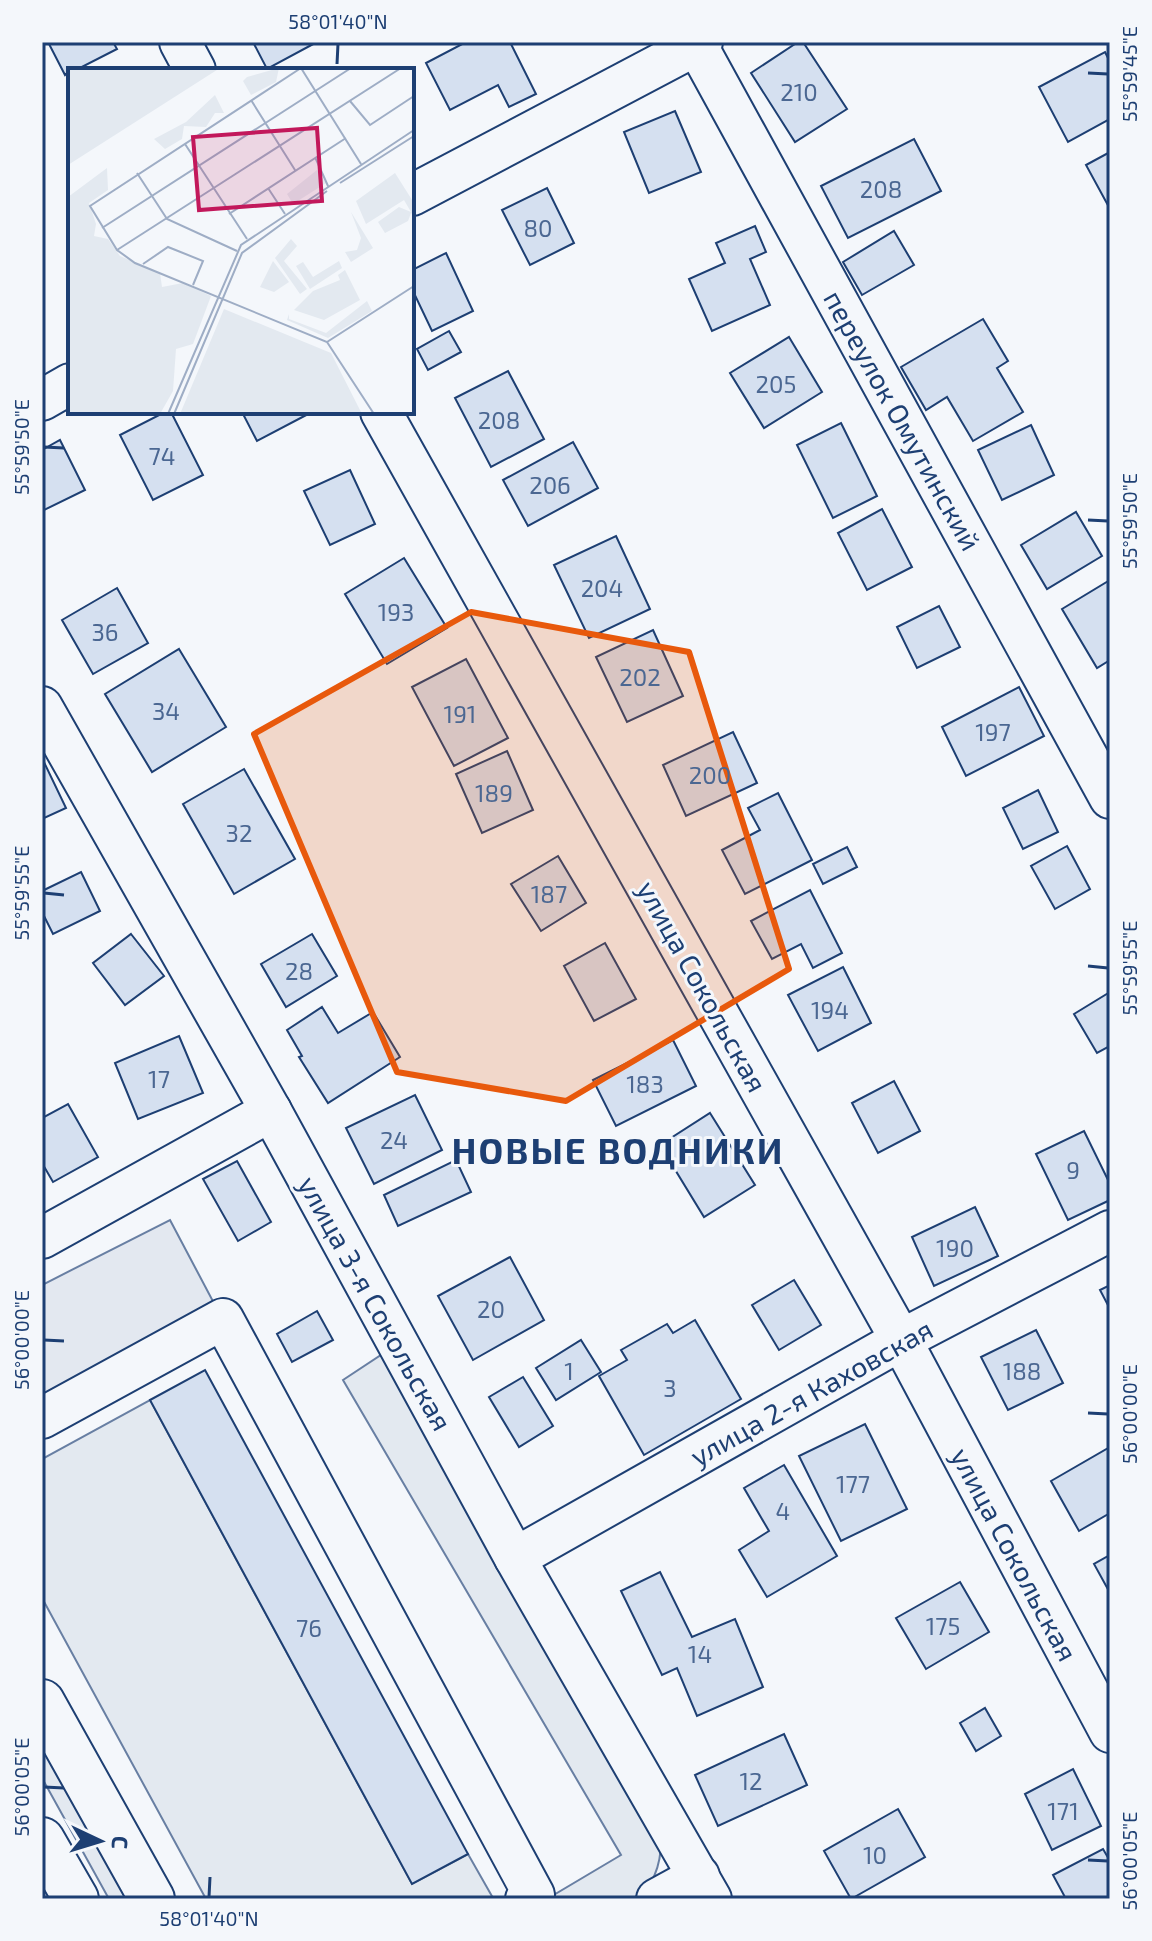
<svg xmlns="http://www.w3.org/2000/svg" width="1152" height="1941" viewBox="0 0 1152 1941" font-family="'Exo 2',sans-serif">
  <rect width="100%" height="100%" fill="#f4f7fb"/>
  <g fill="#e3e9f0" stroke="#687fa3" stroke-width="2">
    <path d="M384,1353L661,1841C661,1862 654,1892 630,1899C614,1903 565,1899 547,1899L621,1855L343,1380Z"/>
    <polygon points="150,1400 412,1884 468,1854 493,1898 206,1899 42,1598 42,1459"/>
    <polygon points="42,1743 128,1899 109,1899 42,1778"/>
  </g>
  <polygon fill="#e3e8f0" stroke="#687fa3" stroke-width="2" points="170,1220 216,1307 42,1399 42,1285"/>
  <g fill="#d5e0f0" stroke="#1d3f73" stroke-width="2">
    <polygon points="48,42 113,42 117,49 76,70 70,70 65,75"/>
    <polygon points="253,42 317,42 267,69"/>
    <polygon points="466,42 510,42 536,94 509,107 498,85 450,110 426,63"/>
    <polygon points="798,42 803,42 847,109 795,142 751,73"/>
    <polygon points="1105,52 1110,62 1110,119 1068,142 1039,87"/>
    <polygon points="675,111 701,172 649,193 624,132"/>
    <polygon points="914,139 941,191 848,238 821,186"/>
    <polygon points="1110,152 1110,209 1086,165"/>
    <polygon points="547,188 574,243 530,265 502,210"/>
    <polygon points="755,226 766,252 750,259 770,305 712,331 689,279 725,263 716,243"/>
    <polygon points="894,231 914,265 862,295 843,262"/>
    <polygon points="446,253 473,311 432,331 412,289 412,270"/>
    <polygon points="983,319 1008,361 997,368 1023,412 973,441 947,397 926,410 901,367"/>
    <polygon points="449,331 461,352 428,370 417,349"/>
    <polygon points="789,337 822,392 764,428 730,373"/>
    <polygon points="508,371 544,439 491,467 455,398"/>
    <polygon points="165,412 171,412 203,475 153,500 120,435"/>
    <polygon points="242,412 312,412 257,441"/>
    <polygon points="841,423 877,496 833,518 797,445"/>
    <polygon points="1031,425 1054,475 1002,500 978,450"/>
    <polygon points="60,440 85,490 42,511 42,450"/>
    <polygon points="573,442 598,488 528,526 503,480"/>
    <polygon points="350,470 375,524 330,545 304,491"/>
    <polygon points="882,509 912,567 867,590 838,533"/>
    <polygon points="1076,512 1102,556 1047,589 1021,545"/>
    <polygon points="616,536 650,609 589,638 554,565"/>
    <polygon points="404,558 447,628 387,664 345,594"/>
    <polygon points="1110,580 1110,660 1097,668 1062,609"/>
    <polygon points="117,588 148,643 93,674 62,620"/>
    <polygon points="939,606 960,647 917,668 897,627"/>
    <polygon points="653,630 683,696 627,722 596,657"/>
    <polygon points="179,649 226,727 152,772 105,694"/>
    <polygon points="466,659 508,738 454,766 412,687"/>
    <polygon points="1019,687 1044,736 966,776 942,727"/>
    <polygon points="733,732 757,783 686,816 663,765"/>
    <polygon points="507,751 533,810 482,833 456,774"/>
    <polygon points="42,758 66,808 42,819"/>
    <polygon points="244,769 295,859 234,894 183,804"/>
    <polygon points="1038,790 1058,832 1023,849 1003,808"/>
    <polygon points="778,793 812,860 745,894 722,850 760,830 748,808"/>
    <polygon points="1067,846 1090,889 1055,909 1031,866"/>
    <polygon points="847,847 857,867 823,884 813,864"/>
    <polygon points="558,856 586,903 541,931 511,884"/>
    <polygon points="81,872 100,911 53,934 42,912 42,891"/>
    <polygon points="810,890 842,953 813,968 801,944 772,959 751,921"/>
    <polygon points="131,934 164,976 125,1005 93,963"/>
    <polygon points="312,934 337,976 286,1007 261,964"/>
    <polygon points="605,943 636,999 594,1021 564,966"/>
    <polygon points="843,967 871,1023 818,1051 788,995"/>
    <polygon points="1110,992 1110,1046 1097,1053 1074,1014"/>
    <polygon points="322,1007 338,1033 373,1012 400,1057 328,1103 299,1057 302,1056 287,1030"/>
    <polygon points="179,1036 203,1093 138,1119 115,1063"/>
    <polygon points="673,1040 696,1086 616,1126 593,1080"/>
    <polygon points="894,1081 920,1131 878,1153 852,1103"/>
    <polygon points="415,1095 442,1150 374,1184 346,1128"/>
    <polygon points="68,1104 98,1157 53,1182 42,1163 42,1118"/>
    <polygon points="710,1113 755,1185 704,1217 660,1145"/>
    <polygon points="1084,1131 1110,1184 1110,1200 1068,1220 1036,1154"/>
    <polygon points="456,1160 471,1192 398,1226 384,1195"/>
    <polygon points="237,1161 271,1222 238,1241 203,1179"/>
    <polygon points="975,1207 998,1256 934,1286 912,1237"/>
    <polygon points="510,1257 544,1320 473,1360 438,1296"/>
    <polygon points="794,1280 821,1325 779,1350 752,1305"/>
    <polygon points="1110,1285 1110,1309 1100,1290"/>
    <polygon points="317,1311 333,1340 292,1362 277,1334"/>
    <polygon points="695,1320 741,1399 644,1455 599,1376 627,1360 621,1350 667,1324 673,1333"/>
    <polygon points="1036,1330 1063,1383 1008,1410 981,1357"/>
    <polygon points="581,1340 601,1372 556,1400 536,1368"/>
    <polygon points="205,1370 468,1854 412,1884 150,1400"/>
    <polygon points="523,1377 553,1426 519,1447 489,1397"/>
    <polygon points="865,1424 907,1509 841,1541 799,1456"/>
    <polygon points="1110,1447 1110,1513 1079,1531 1051,1481"/>
    <polygon points="784,1465 837,1556 767,1597 739,1550 769,1531 744,1488"/>
    <polygon points="1110,1555 1110,1593 1094,1564"/>
    <polygon points="660,1572 692,1637 735,1619 763,1687 697,1716 677,1668 662,1675 621,1591"/>
    <polygon points="960,1582 989,1632 926,1669 896,1618"/>
    <polygon points="985,1708 1001,1736 976,1751 960,1723"/>
    <polygon points="784,1734 807,1785 718,1826 695,1775"/>
    <polygon points="1073,1769 1101,1826 1052,1850 1025,1794"/>
    <polygon points="898,1809 925,1857 851,1899 824,1851"/>
    <polygon points="1103,1849 1110,1861 1110,1899 1066,1899 1053,1875"/>
  </g>
  <g fill="none" stroke-linecap="round" stroke-linejoin="round">
    <defs>
      <g id="minor">
        <polyline points="180,42 195,70"/>
        <polyline points="695,42 1110,798"/>
        <polyline points="412,195 702,42"/>
        <polyline points="42,400 70,384"/>
        <polyline points="381,412 901,1340 1110,1732"/>
        <polyline points="42,707 271,1111 515,1558 711,1899"/>
        <polyline points="42,1238 271,1111"/>
        <polyline points="42,1418 223,1319 534,1895 526,1899"/>
        <polyline points="515,1558 901,1340 1110,1231"/>
        <polyline points="657,1899 699,1876"/>
      </g>
      <g id="major">
        <polyline points="42,1702 152,1899"/>
        <polyline points="42,1840 76,1899"/>
      </g>
    </defs>
    <use href="#minor" stroke="#1d3f73" stroke-width="44"/>
    <use href="#major" stroke="#1d3f73" stroke-width="48"/>
    <use href="#minor" stroke="#f4f7fb" stroke-width="40"/>
    <use href="#major" stroke="#f4f7fb" stroke-width="44"/>
  </g>
  <path fill="#e8590c" fill-opacity="0.2" stroke="#e8590c" stroke-width="6" stroke-linejoin="round" d="M471,612L689,652L789,969L566,1101L397,1072L254,734Z"/>
  <path fill="none" stroke="#1d3f73" stroke-width="3" d="M337,64L338,44M1088,73L1108,74M44,447L64,448M1088,520L1108,521M44,893L64,895M1088,966L1108,968M44,1340L64,1341M1088,1413L1108,1414M44,1787L64,1788M1088,1860L1108,1861M209,1897L210,1877"/>
  <g text-anchor="middle" dominant-baseline="central" stroke-width="6" stroke-linejoin="round" paint-order="stroke">
    <g font-size="24" fill="#4b6792">
      <text x="799" y="91">210</text>
      <text x="881" y="188">208</text>
      <text x="538" y="227">80</text>
      <text x="776" y="383">205</text>
      <text x="499" y="419">208</text>
      <text x="162" y="455">74</text>
      <text x="550" y="484">206</text>
      <text x="602" y="587">204</text>
      <text x="396" y="611">193</text>
      <text x="105" y="631">36</text>
      <text x="640" y="676">202</text>
      <text x="166" y="710">34</text>
      <text x="460" y="713">191</text>
      <text x="993" y="731">197</text>
      <text x="710" y="774">200</text>
      <text x="494" y="792">189</text>
      <text x="239" y="832">32</text>
      <text x="549" y="893">187</text>
      <text x="299" y="970">28</text>
      <text x="830" y="1009">194</text>
      <text x="159" y="1078">17</text>
      <text x="645" y="1083">183</text>
      <text x="394" y="1139">24</text>
      <text x="1073" y="1169">9</text>
      <text x="955" y="1247">190</text>
      <text x="491" y="1308">20</text>
      <text x="569" y="1370">1</text>
      <text x="1022" y="1370">188</text>
      <text x="670" y="1387">3</text>
      <text x="853" y="1483">177</text>
      <text x="783" y="1510">4</text>
      <text x="943" y="1625">175</text>
      <text x="309" y="1627">76</text>
      <text x="700" y="1653">14</text>
      <text x="751" y="1780">12</text>
      <text x="1063" y="1810">171</text>
      <text x="875" y="1854">10</text>
    </g>
    <g font-size="28" fill="#1d3f73" stroke="#f4f7fb">
      <text transform="translate(903 420) rotate(61)">переулок Омутинский</text>
      <text transform="translate(703 986) rotate(61)">улица Сокольская</text>
      <text transform="translate(376 1303) rotate(61)">улица 3-я Сокольская</text>
      <text transform="translate(811 1392) rotate(-29)">улица 2-я Каховская</text>
      <text transform="translate(1015 1554) rotate(62)">улица Сокольская</text>
    </g>
    <g font-size="36" font-weight="bold" letter-spacing="2" fill="#1d3f73" stroke="#f4f7fb">
      <text x="618" y="1149">НОВЫЕ ВОДНИКИ</text>
    </g>
  </g>
  <g transform="translate(68 68)">
    <rect width="346" height="346" fill="#f4f7fb"/>
    <path d="M0,0H152L0,97ZM211,0L208,14L183,27L175,13L179,9ZM147,27L156,45H147L138,59L116,58L114,71L97,81L86,71L118,54ZM39,100L40,122L21,135L28,156L26,168L40,171L52,188L92,205L94,219L115,215L143,228L125,276L108,281L105,323L92,346H0V129ZM249,102L258,115L225,136L219,126ZM327,105L346,135V148L343,145L340,153L317,165L310,154L331,139L343,144L336,132L298,156L288,133ZM283,144L305,180L283,194L277,184L289,182L293,170ZM223,171L229,178L216,193L239,221L232,226L207,190ZM205,193L221,214L206,224L192,219ZM271,193L274,200L242,221L228,198L235,194L245,209ZM277,202L292,232L256,252L226,242L245,223L272,212L270,207ZM299,233L304,243L260,270L219,252L221,246V251L258,265ZM156,241L263,285L294,346H112Z" fill="#e3e9f0"/>
    <path fill="none" stroke="#9eadc5" stroke-width="2" d="M233,0L22,138L49,182L67,195L259,274L306,346M233,0L293,96M183,32L227,102M282,33L302,57L346,28M117,76L179,171M247,89L260,118M69,105L99,151L169,183M272,115L346,68M200,120L217,146M161,146L278,70M34,160L283,0M49,182L333,0M75,196L100,179L135,193L125,217M259,274L346,218M100,346L173,177L346,62M106,346L174,185L259,123"/>
    <path fill="#c2185b" fill-opacity="0.15" stroke="#c2185b" stroke-width="4" d="M249,60L254,133L131,142L125,69Z"/>
    <rect width="346" height="346" fill="none" stroke="#1d3f73" stroke-width="4"/>
  </g>
  <rect width="1152" height="1941" fill="none" stroke="#f4f7fb" stroke-width="88"/>
  <g transform="translate(100 1841) rotate(94)" stroke="#f4f7fb" stroke-width="6" paint-order="stroke">
  <path d="M0-6L14 30L0 20L-14 30Z" fill="#1d3f73"/>
  <text y="-12" font-size="22" font-weight="bold" text-anchor="middle" fill="#1d3f73">С</text>
  </g>
  <rect x="44" y="44" width="1064" height="1853" fill="none" stroke="#1d3f73" stroke-width="3"/>
  <g font-size="20" text-anchor="middle" fill="#1d3f73">
    <text x="338" y="29">58°01'40"N</text>
    <text transform="translate(1130 74) rotate(-90)" y="7">55°59'45"E</text>
    <text transform="translate(22 447) rotate(-90)" y="7">55°59'50"E</text>
    <text transform="translate(1130 521) rotate(-90)" y="7">55°59'50"E</text>
    <text transform="translate(22 893) rotate(-90)" y="7">55°59'55"E</text>
    <text transform="translate(1130 968) rotate(-90)" y="7">55°59'55"E</text>
    <text transform="translate(22 1340) rotate(-90)" y="7">56°00'00"E</text>
    <text transform="translate(1130 1414) rotate(-90)" y="7">56°00'00"E</text>
    <text transform="translate(22 1787) rotate(-90)" y="7">56°00'05"E</text>
    <text transform="translate(1130 1861) rotate(-90)" y="7">56°00'05"E</text>
    <text x="209" y="1926">58°01'40"N</text>
  </g>
</svg>
